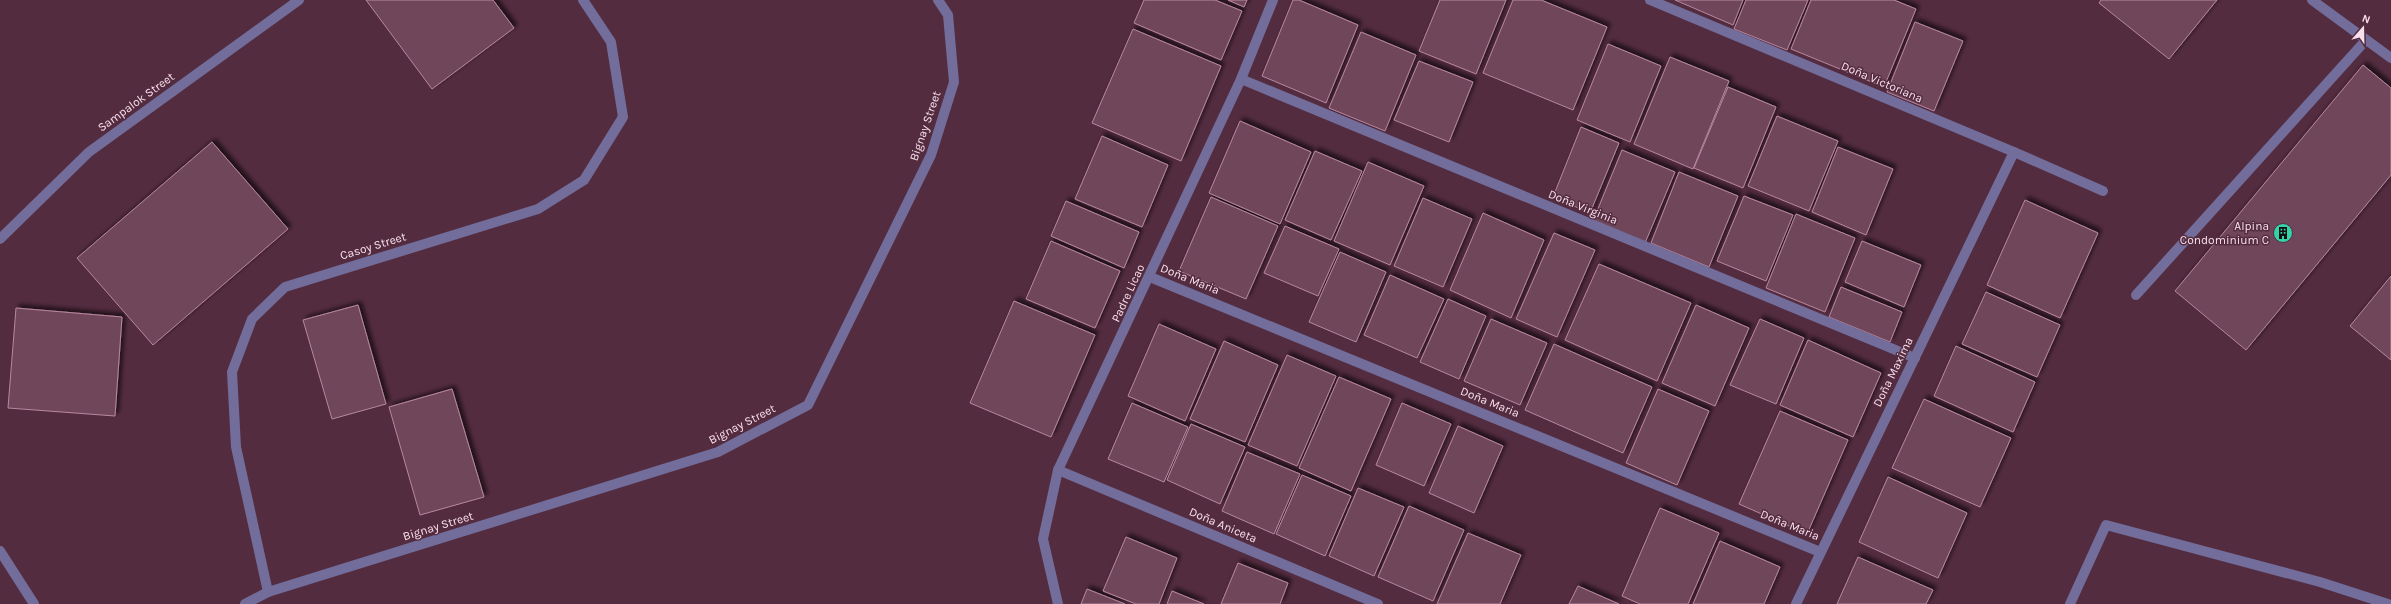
<svg xmlns="http://www.w3.org/2000/svg" width="2391" height="604" viewBox="0 0 2391 604" font-family="Karla,sans-serif">
  <defs>
    <filter id="shadow"><feDropShadow dx="3.5" dy="-3.5" stdDeviation="2" flood-color="#0009"/></filter>
  </defs>
  <rect width="100%" height="100%" fill="#542c40"/>
  <g fill="#70465a" stroke="#b8889f" filter="url(#shadow)">
    <polygon points="366,0 493,0 514,28 432,89"/>
    <polygon points="1144,0 1215,0 1242,11 1221,60 1134,23"/>
    <polygon points="1228,0 1247,0 1244,7"/>
    <polygon points="1293,0 1299,0 1358,25 1326,103 1262,76"/>
    <polygon points="1440,0 1506,0 1476,74 1419,51"/>
    <polygon points="1513,0 1541,0 1607,27 1573,110 1483,73"/>
    <polygon points="1675,0 1743,0 1733,25"/>
    <polygon points="1746,0 1808,0 1787,50 1734,29"/>
    <polygon points="1811,0 1894,0 1916,9 1884,87 1791,49"/>
    <polygon points="2101,0 2217,0 2169,59 2099,3"/>
    <polygon points="1915,22 1963,41 1934,111 1887,92"/>
    <polygon points="1133,29 1221,66 1181,161 1092,123"/>
    <polygon points="1361,32 1416,55 1385,131 1329,108"/>
    <polygon points="1608,44 1661,66 1630,142 1577,120"/>
    <polygon points="1670,57 1729,81 1693,169 1634,144"/>
    <polygon points="1419,61 1473,82 1449,142 1394,120"/>
    <polygon points="2363,65 2391,88 2391,175 2246,350 2175,291"/>
    <polygon points="1728,87 1776,107 1743,188 1694,168"/>
    <polygon points="1777,116 1838,141 1809,211 1748,186"/>
    <polygon points="1240,121 1311,152 1280,224 1209,193"/>
    <polygon points="1581,127 1619,143 1590,213 1553,197"/>
    <polygon points="1102,136 1168,165 1142,227 1075,199"/>
    <polygon points="212,142 288,229 153,345 77,258"/>
    <polygon points="1838,147 1893,169 1866,235 1812,212"/>
    <polygon points="1622,150 1675,172 1645,243 1593,221"/>
    <polygon points="1315,151 1362,171 1331,240 1285,220"/>
    <polygon points="1368,162 1424,186 1390,265 1334,241"/>
    <polygon points="1679,172 1738,196 1709,267 1651,243"/>
    <polygon points="1744,196 1793,215 1766,281 1717,261"/>
    <polygon points="1211,197 1278,226 1246,299 1179,271"/>
    <polygon points="1423,198 1472,219 1443,287 1394,266"/>
    <polygon points="2025,200 2098,233 2060,318 1987,285"/>
    <polygon points="1066,201 1139,232 1124,268 1051,236"/>
    <polygon points="1483,213 1544,240 1511,318 1450,290"/>
    <polygon points="1796,214 1855,238 1825,312 1766,288"/>
    <polygon points="1285,226 1339,249 1318,296 1264,273"/>
    <polygon points="1554,233 1595,250 1557,337 1516,319"/>
    <polygon points="1051,241 1120,271 1095,328 1026,299"/>
    <polygon points="1862,241 1921,265 1904,307 1845,282"/>
    <polygon points="1340,252 1386,272 1356,342 1309,322"/>
    <polygon points="1599,264 1691,303 1657,381 1565,340"/>
    <polygon points="1390,275 1444,299 1417,358 1364,335"/>
    <polygon points="2391,276 2391,360 2350,326"/>
    <polygon points="1841,287 1902,312 1890,342 1829,317"/>
    <polygon points="1986,292 2060,325 2037,377 1962,344"/>
    <polygon points="1448,299 1486,316 1459,379 1420,362"/>
    <polygon points="1014,301 1095,335 1051,437 970,403"/>
    <polygon points="358,305 386,404 332,419 303,320"/>
    <polygon points="1696,305 1749,328 1715,406 1662,383"/>
    <polygon points="16,308 122,317 115,416 8,408"/>
    <polygon points="1491,319 1547,343 1520,405 1464,381"/>
    <polygon points="1760,319 1804,338 1776,404 1730,385"/>
    <polygon points="1159,324 1216,349 1185,421 1128,396"/>
    <polygon points="1808,340 1881,373 1853,437 1780,405"/>
    <polygon points="1224,341 1278,365 1245,442 1190,419"/>
    <polygon points="1554,344 1652,387 1623,453 1525,410"/>
    <polygon points="1956,346 2035,382 2013,432 1934,396"/>
    <polygon points="1287,355 1336,376 1297,466 1248,445"/>
    <polygon points="1339,377 1391,399 1351,491 1299,468"/>
    <polygon points="452,389 484,497 420,515 389,407"/>
    <polygon points="1658,389 1709,411 1677,485 1626,463"/>
    <polygon points="1924,399 2011,438 1980,507 1892,468"/>
    <polygon points="1132,403 1188,427 1164,482 1108,459"/>
    <polygon points="1402,403 1451,424 1424,486 1376,465"/>
    <polygon points="1780,411 1848,440 1807,534 1739,504"/>
    <polygon points="1191,424 1245,447 1220,504 1167,480"/>
    <polygon points="1458,426 1503,446 1474,513 1429,493"/>
    <polygon points="1247,452 1300,474 1274,534 1222,511"/>
    <polygon points="1302,475 1351,496 1325,556 1276,534"/>
    <polygon points="1888,477 1967,513 1938,578 1859,542"/>
    <polygon points="1358,488 1404,507 1374,576 1329,556"/>
    <polygon points="1409,506 1464,530 1433,601 1378,577"/>
    <polygon points="1660,508 1719,533 1688,604 1640,604 1622,596"/>
    <polygon points="1468,533 1521,555 1500,604 1437,604"/>
    <polygon points="1126,537 1177,558 1159,604 1136,604 1103,591"/>
    <polygon points="1720,541 1780,567 1764,604 1693,604"/>
    <polygon points="1858,557 1933,590 1926,604 1837,604"/>
    <polygon points="1238,563 1288,583 1280,604 1221,604"/>
    <polygon points="1578,586 1619,604 1569,604"/>
    <polygon points="1087,589 1125,604 1081,604"/>
    <polygon points="1172,591 1204,604 1167,604"/>
  </g>
  <g fill="none" stroke-linecap="round" stroke-linejoin="round">
    <g stroke="#726d9a" stroke-width="10">
      <polyline points="1650,0 2014,152 2103,191"/>
      <polyline points="2312,0 2391,58"/>
      <polyline points="1241,79 1915,358"/>
      <polyline points="0,239 89,152 299,0"/>
      <polyline points="1150,277 1820,552"/>
      <polyline points="2136,295 2366,40"/>
      <polyline points="1058,470 1378,604"/>
      <polyline points="0,551 34,604"/>
      <polyline points="268,592 236,447 232,372 252,319 285,287 538,209 584,180 623,117 611,42 583,0"/>
      <polyline points="245,604 268,592 718,452 808,405 931,155 954,82 948,15 938,0"/>
      <polyline points="1058,604 1043,539 1058,470 1241,79 1273,0"/>
      <polyline points="1796,604 2014,152"/>
      <polyline points="2070,604 2106,525 2320,582 2388,604"/>
    </g>
  </g>
  <defs>
    <symbol id="building-disc" viewBox="-11 -11 22 22"><circle r="9.5" fill="#34d4a8" stroke="#542c40"/><path d="M-4-6H4V6H1V3H-1V6H-4ZM-2.5-4.3h1.7v1.8h-1.7ZM.8-4.3h1.7v1.8H.8ZM-2.5-1h1.7V.8h-1.7ZM.8-1h1.7V.8H.8Z" fill="#111"/></symbol>
  </defs>
  <g fill-rule="evenodd">
    <use href="#building-disc" x="2272" y="222" width="22" height="22"/>
  </g>
  <g text-anchor="middle" dominant-baseline="central" stroke-width="3" stroke-linejoin="round" paint-order="stroke">
    <g font-size="12" fill="#fae0ec" stroke="#542c40">
      <text transform="translate(1882 82) rotate(23)">Doña Victoriana</text>
      <text transform="translate(136 102) rotate(-36)">Sampalok Street</text>
      <text transform="translate(925 126) rotate(-71)">Bignay Street</text>
      <text transform="translate(1583 207) rotate(22)">Doña Virginia</text>
      <text transform="translate(373 246) rotate(-17)">Casoy Street</text>
      <text transform="translate(1190 279) rotate(22)">Doña Maria</text>
      <text transform="translate(1128 293) rotate(-65)">Padre Licao</text>
      <text transform="translate(1893 372) rotate(-64)">Doña Maxima</text>
      <text transform="translate(1490 402) rotate(22)">Doña Maria</text>
      <text transform="translate(742 424) rotate(-27)">Bignay Street</text>
      <text transform="translate(1223 525) rotate(23)">Doña Aniceta</text>
      <text transform="translate(1790 525) rotate(22)">Doña Maria</text>
      <text transform="translate(438 526) rotate(-17)">Bignay Street</text>
    </g>
    <g font-size="12" fill="#fae0ec" stroke="#542c40" text-anchor="end">
      <text x="2269" y="226">Alpina<tspan x="2269" dy="14">Condominium C</tspan></text>
    </g>
  </g>
  <g transform="translate(2363 28) rotate(20)" stroke="#542c40" stroke-width="3" paint-order="stroke">
  <path d="M0-3L7 15L0 10L-7 15Z" fill="#fae0ec"/>
  <text y="-6" font-size="11" font-weight="bold" text-anchor="middle" fill="#fae0ec">N</text>
  </g>
</svg>
